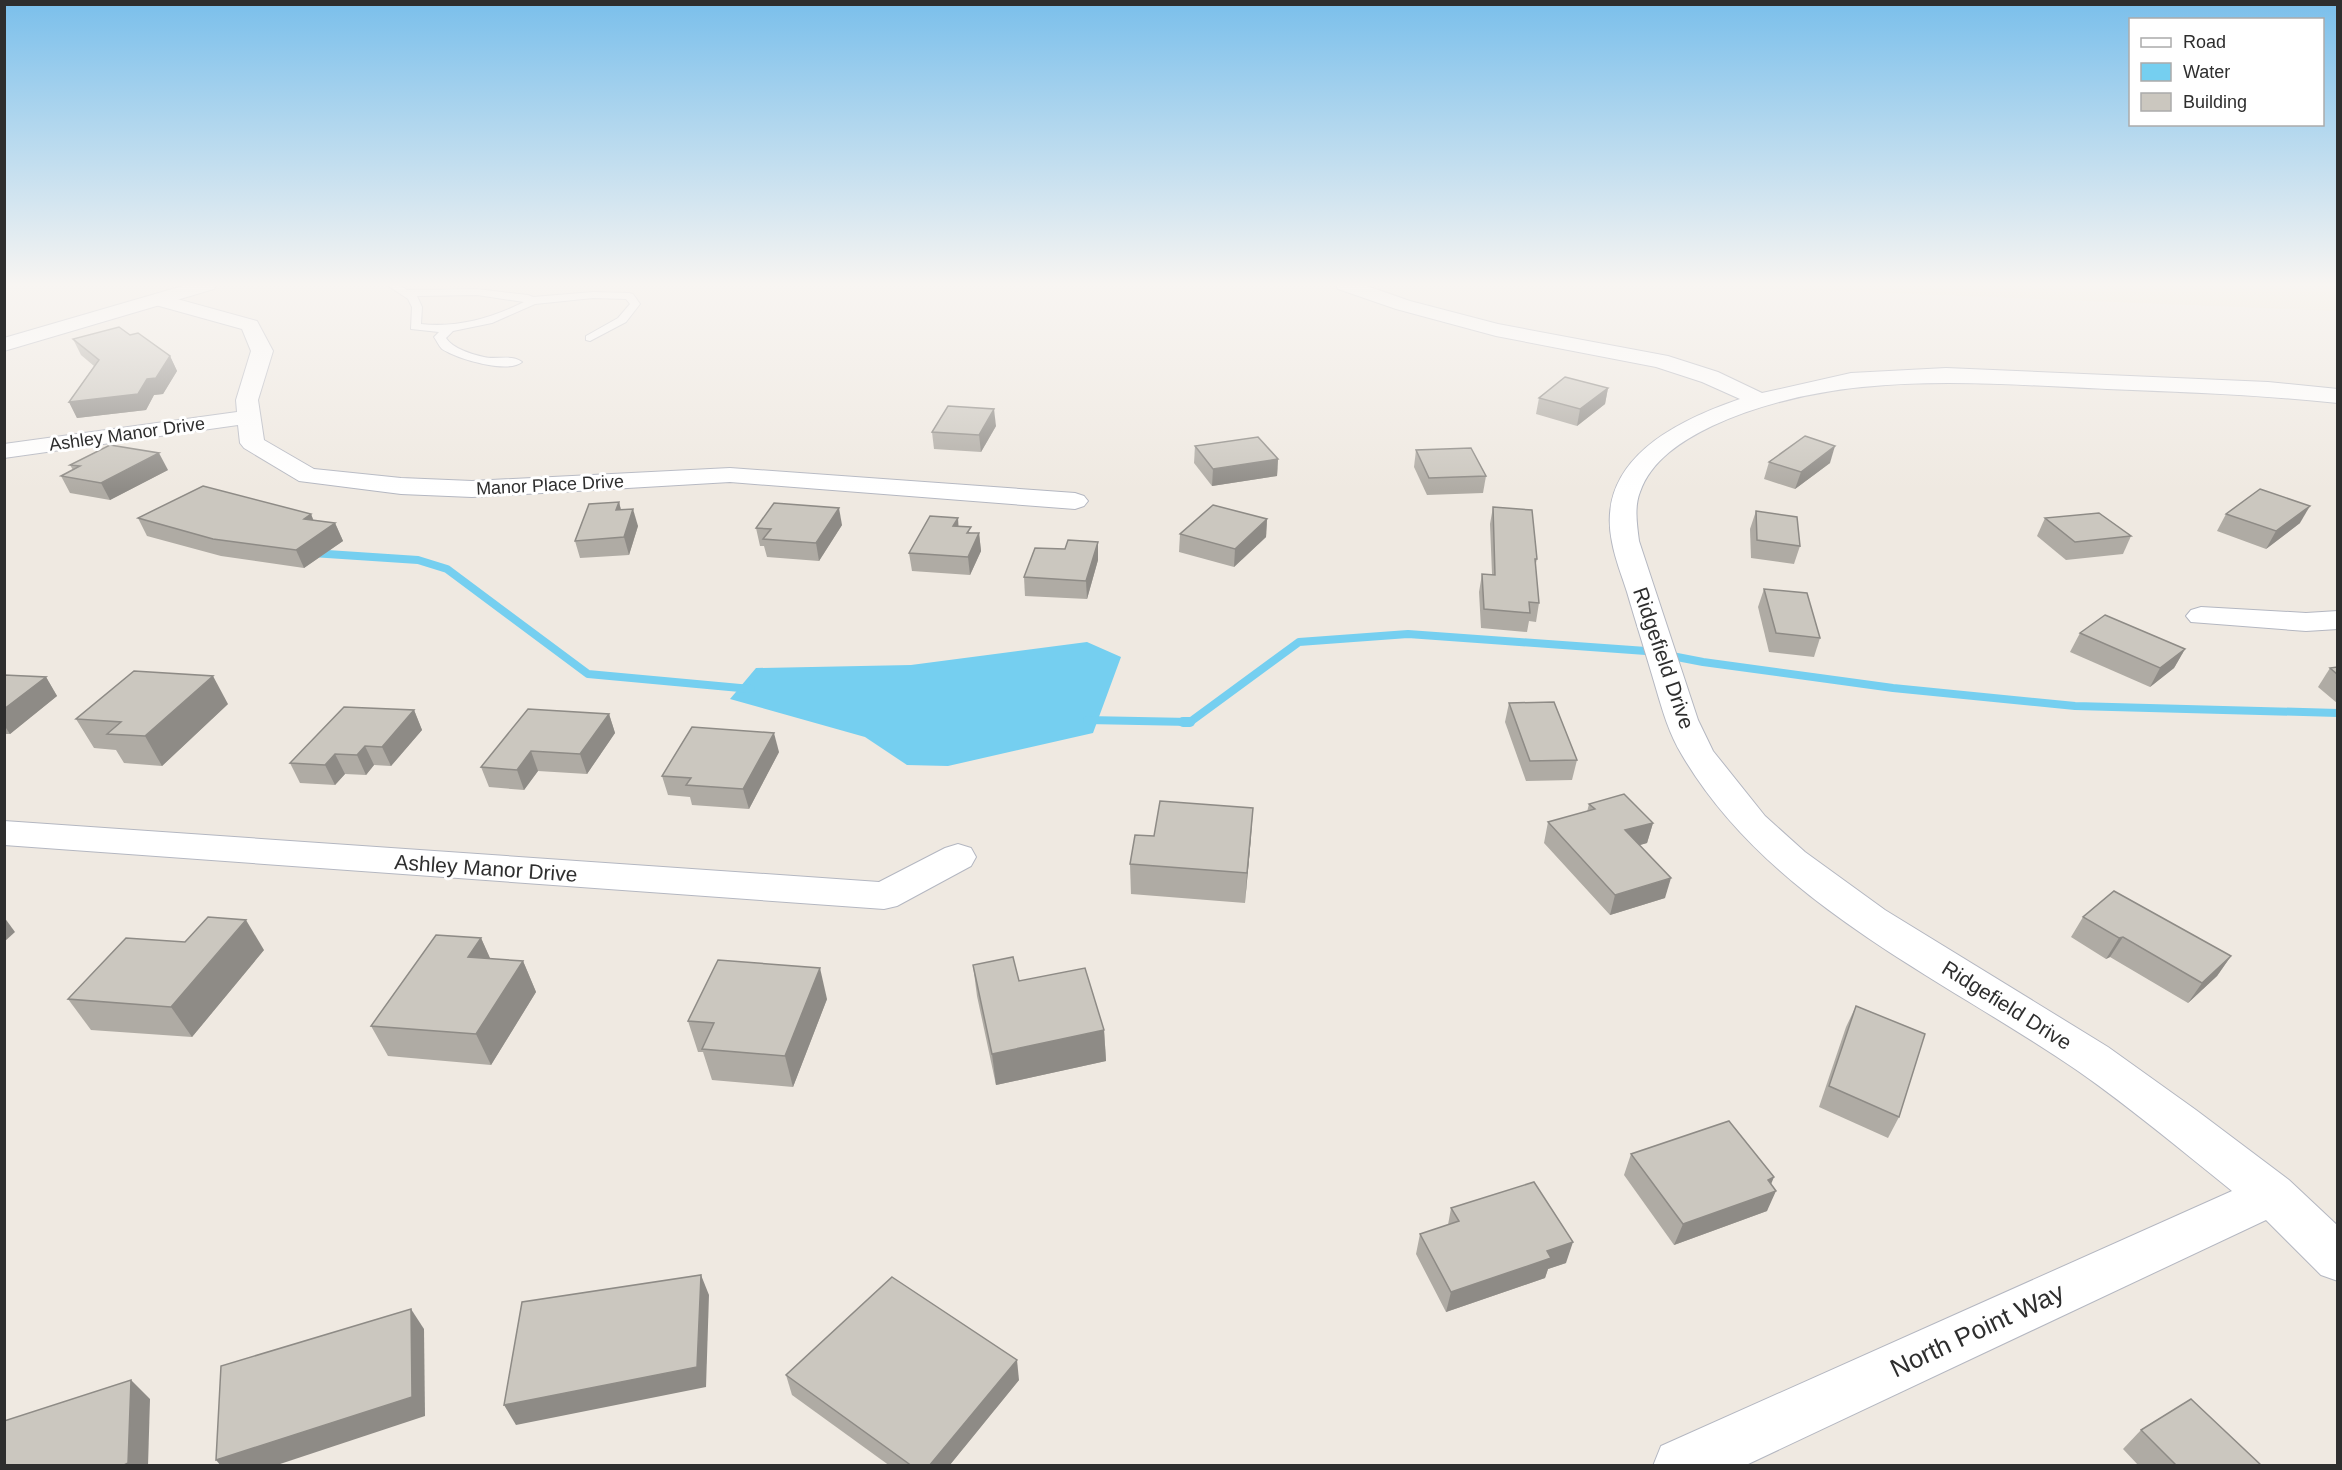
<svg xmlns="http://www.w3.org/2000/svg" width="2342" height="1470" viewBox="0 0 2342 1470" font-family="Helvetica,sans-serif">
  <rect width="100%" height="100%" fill="#efe9e1"/>
  <polygon fill="#f0e6d1" points="1706,285 2337,285 2338,311 1712,286"/>
  <polygon fill="#75cff0" points="1087,642 1121,657 1093,733 948,766 907,765 865,737 730,699 756,668 911,665"/>
  <g fill="none" stroke-linecap="round" stroke-linejoin="round">
    <g stroke="#75cff0" stroke-width="8">
      <polyline points="312,553 418,560 447,569 588,674 751,689"/>
      <polyline points="1087,720 1190,722 1299,642 1408,634 1646,651 1703,662 1893,688 2075,706 2338,713"/>
    </g>
    <polyline stroke="#75cff0" stroke-width="10" points="1183,722 1190,722"/>
    <defs>
      <path id="service" d="M387,285H400L407,290L477,289L528,295L533,297L593,292L629,293L633,294L640,304L626,322L590,341L586,340V336L618,318L630,304L626,299L593,298L535,304L492,323L453,331L446,338C452,348 473,355 484,357C496,360 512,354 522,362C508,374 457,359 442,349C439,346 437,341 434,337L439,332L411,329L412,307L408,299ZM477,295L524,302C492,318 458,328 421,324L422,307L417,296Z"/>
      <g id="minor">
        <path d="M1336,285H1364L1410,301L1498,324L1668,356L1718,372L1762,393L1851,373L1946,368L2268,382L2338,389V403C2261,395 2184,392 2107,389C1973,383 1836,369 1712,426C1683,440 1651,460 1640,492C1634,507 1637,525 1639,541L1698,720L1713,751L1765,816L1805,852L1885,910L2108,1047L2196,1110L2289,1180L2338,1226V1281L2321,1275L2266,1220L1744,1466H1653L1661,1446L2232,1191C2181,1150 2131,1108 2078,1071C1941,977 1769,903 1682,755C1669,734 1662,709 1655,685C1646,654 1636,623 1627,592C1622,576 1615,559 1612,542C1595,460 1676,421 1740,399L1702,382L1656,367L1496,336L1396,309L1338,289Z"/>
        <polygon points="159,294 257,321 273,351 258,400 264,440 314,469 401,478 472,481 730,468 1075,493 1084,496 1088,501 1084,506 1075,509 730,482 472,497 401,494 299,481 244,448 240,443 238,425 4,458 4,444 237,412 236,400 251,351 242,329 152,304 149,300 152,296"/>
        <polygon points="2201,607 2306,613 2338,611 2338,629 2306,631 2191,622 2186,616 2191,610"/>
        <polygon points="4,821 879,882 945,848 958,844 971,848 976,857 971,866 897,906 884,909 4,845"/>
      </g>
      <polygon id="tertiary" points="186,285 216,285 214,289 4,351 4,338"/>
    </defs>
    <use href="#service" stroke="#b4b7c1" stroke-width="2"/>
    <use href="#minor" stroke="#b4b7c1" stroke-width="2"/>
    <use href="#tertiary" stroke="#b4b7c1" stroke-width="2"/>
    <use href="#service" fill="#fff" fill-rule="evenodd"/>
    <use href="#minor" fill="#fff" fill-rule="evenodd"/>
    <use href="#tertiary" fill="#fff" fill-rule="evenodd"/>
  </g>
  <g fill="#afaba4">
    <polygon points="130,335 170,356 177,371 163,394 154,395 146,410 77,418 69,402 94,366 81,355 73,339"/>
    <polygon points="1608,388 1605,404 1577,426 1536,414 1539,398"/>
    <polygon points="996,426 981,452 934,449 932,432"/>
    <polygon points="1195,446 1278,459 1277,476 1212,486 1194,463"/>
    <polygon points="1416,450 1486,476 1483,493 1427,495 1414,467"/>
    <polygon points="1769,462 1830,463 1795,489 1764,479"/>
    <polygon points="70,465 168,470 110,500 70,493 61,476 73,470"/>
    <polygon points="619,502 621,510 638,526 629,555 580,558 575,541"/>
    <polygon points="1493,507 1537,559 1535,567 1539,603 1536,622 1529,621 1527,632 1481,628 1479,592 1482,574 1492,574 1490,524"/>
    <polygon points="1756,511 1800,546 1794,564 1751,558 1750,529"/>
    <polygon points="311,514 313,520 335,523 343,541 304,568 221,556 147,536 138,518"/>
    <polygon points="2226,514 2300,523 2266,549 2217,531"/>
    <polygon points="2045,518 2131,536 2123,554 2066,560 2037,536"/>
    <polygon points="1267,519 1266,537 1234,567 1179,552 1180,534"/>
    <polygon points="842,525 819,561 767,557 764,546 760,546 756,528"/>
    <polygon points="958,526 971,533 979,533 981,551 970,575 912,571 909,553"/>
    <polygon points="1098,542 1098,560 1087,599 1025,596 1024,577 1065,549"/>
    <polygon points="1764,589 1820,638 1814,657 1769,652 1758,607"/>
    <polygon points="2080,633 2185,649 2174,668 2150,687 2070,652"/>
    <polygon points="2337,667 2337,703 2318,687 2330,668"/>
    <polygon points="4,675 46,677 57,696 10,734 4,734"/>
    <polygon points="1509,703 1577,760 1572,780 1526,781 1505,722"/>
    <polygon points="228,704 162,766 124,763 116,750 94,748 76,719"/>
    <polygon points="414,710 422,730 391,766 374,765 366,775 345,774 335,785 300,783 290,763"/>
    <polygon points="609,714 615,733 587,774 538,771 524,790 489,787 481,767"/>
    <polygon points="779,752 749,809 692,805 690,797 668,795 662,776"/>
    <polygon points="1589,804 1653,823 1647,843 1639,845 1665,898 1610,915 1544,843 1548,822 1587,812"/>
    <polygon points="1154,836 1251,837 1245,903 1131,894 1130,864"/>
    <polygon points="2083,917 2231,956 2217,976 2188,1003 2110,957 2106,959 2071,937"/>
    <polygon points="481,938 490,959 523,961 536,992 491,1065 388,1056 371,1026"/>
    <polygon points="264,950 192,1037 91,1030 68,999"/>
    <polygon points="973,965 1019,981 1104,1030 1106,1061 996,1085 977,996"/>
    <polygon points="827,999 793,1087 712,1080 703,1052 698,1052 688,1021"/>
    <polygon points="1856,1006 1899,1117 1888,1138 1819,1107 1846,1027"/>
    <polygon points="1631,1154 1771,1184 1767,1211 1674,1245 1624,1175"/>
    <polygon points="1451,1208 1566,1263 1548,1269 1545,1278 1446,1312 1416,1254 1420,1234 1448,1225"/>
    <polygon points="786,1375 1019,1380 949,1466 890,1466 792,1395"/>
    <polygon points="2141,1430 2262,1466 2139,1466 2123,1449"/>
  </g>
  <g fill="#8e8b86">
    <polygon points="170,356 177,371 163,394 154,395 146,410 77,418 69,402"/>
    <polygon points="1608,388 1605,404 1577,426 1580,409"/>
    <polygon points="994,409 996,426 981,452 979,435"/>
    <polygon points="1835,446 1830,463 1795,489 1801,472"/>
    <polygon points="159,453 168,470 110,500 101,483"/>
    <polygon points="1278,459 1277,476 1212,486 1213,469"/>
    <polygon points="619,502 623,519 616,510"/>
    <polygon points="2310,506 2300,523 2266,549 2276,531"/>
    <polygon points="839,508 842,525 819,561 816,543"/>
    <polygon points="633,509 638,526 629,555 624,537"/>
    <polygon points="311,514 318,532 304,519"/>
    <polygon points="958,518 959,535 953,526"/>
    <polygon points="1267,519 1266,537 1234,567 1235,549"/>
    <polygon points="335,523 343,541 304,568 296,550"/>
    <polygon points="979,533 981,551 970,575 968,557"/>
    <polygon points="1098,542 1098,560 1087,599 1086,581"/>
    <polygon points="2185,649 2174,668 2150,687 2160,668"/>
    <polygon points="213,676 228,704 162,766 145,736"/>
    <polygon points="46,677 57,696 10,734 4,725 4,709"/>
    <polygon points="414,710 422,730 391,766 382,747"/>
    <polygon points="609,714 615,733 587,774 580,754"/>
    <polygon points="774,733 779,752 749,809 743,789"/>
    <polygon points="365,746 374,765 366,775 357,755"/>
    <polygon points="531,751 538,771 524,790 517,770"/>
    <polygon points="335,754 345,774 335,785 325,765"/>
    <polygon points="1253,808 1251,837 1245,903 1247,873"/>
    <polygon points="1653,823 1647,843 1620,851 1625,830"/>
    <polygon points="1671,878 1665,898 1610,915 1615,895"/>
    <polygon points="4,917 15,932 4,942"/>
    <polygon points="246,920 264,950 192,1037 171,1007"/>
    <polygon points="2123,937 2110,957 2106,959 2119,938"/>
    <polygon points="481,938 495,969 468,957"/>
    <polygon points="2231,956 2217,976 2188,1003 2202,983"/>
    <polygon points="523,961 536,992 491,1065 476,1034"/>
    <polygon points="820,968 827,999 793,1087 785,1056"/>
    <polygon points="1104,1030 1106,1061 996,1085 992,1054"/>
    <polygon points="1774,1177 1767,1194 1776,1191 1767,1211 1674,1245 1683,1224"/>
    <polygon points="1573,1242 1566,1263 1548,1269 1545,1278 1446,1312 1451,1292 1547,1251"/>
    <polygon points="701,1275 709,1295 706,1387 516,1425 504,1405"/>
    <polygon points="411,1309 424,1329 425,1416 274,1466 221,1466 216,1460"/>
    <polygon points="1017,1360 1019,1380 949,1466 929,1466"/>
    <polygon points="131,1380 150,1399 148,1466 122,1466"/>
  </g>
  <g fill="#cbc7bf" stroke="#8e8b86" stroke-width="1.5">
    <polygon points="119,327 130,335 138,333 170,356 156,378 147,379 138,394 69,402 99,360 73,339"/>
    <polygon points="1565,377 1608,388 1580,409 1539,398"/>
    <polygon points="948,406 994,409 979,435 932,432"/>
    <polygon points="1805,436 1835,446 1801,472 1769,462"/>
    <polygon points="1258,437 1278,459 1213,469 1195,446"/>
    <polygon points="110,445 159,453 101,483 61,476 80,466 70,465"/>
    <polygon points="1471,448 1486,476 1429,478 1416,450"/>
    <polygon points="203,486 311,514 304,519 335,523 296,550 213,539 138,518"/>
    <polygon points="2260,489 2310,506 2276,531 2226,514"/>
    <polygon points="619,502 616,510 633,509 624,537 575,541 589,504"/>
    <polygon points="774,503 839,508 816,543 763,539 771,529 756,528"/>
    <polygon points="1213,505 1267,519 1235,549 1180,534"/>
    <polygon points="1493,507 1532,510 1537,559 1535,559 1539,603 1529,602 1530,613 1484,609 1482,574 1495,575"/>
    <polygon points="1756,511 1797,517 1800,546 1757,540"/>
    <polygon points="2099,513 2131,536 2075,542 2045,518"/>
    <polygon points="930,516 958,518 953,526 971,527 967,533 979,533 968,557 909,553"/>
    <polygon points="1068,540 1098,542 1086,581 1024,577 1035,548 1065,549"/>
    <polygon points="1764,589 1807,593 1820,638 1776,633"/>
    <polygon points="2105,615 2185,649 2160,668 2080,633"/>
    <polygon points="2337,667 2337,674 2330,668"/>
    <polygon points="134,671 213,676 145,736 107,734 121,722 76,719"/>
    <polygon points="4,675 46,677 4,709"/>
    <polygon points="1554,702 1577,760 1530,761 1509,703"/>
    <polygon points="344,707 414,710 382,747 365,746 357,755 335,754 325,765 290,763"/>
    <polygon points="528,709 609,714 580,754 531,751 517,770 481,767"/>
    <polygon points="692,727 774,733 743,789 686,785 691,778 662,776"/>
    <polygon points="1624,794 1653,823 1625,830 1671,878 1615,895 1548,822 1595,809 1589,804"/>
    <polygon points="1160,801 1253,808 1247,873 1130,864 1135,835 1154,836"/>
    <polygon points="2114,891 2231,956 2202,983 2123,937 2119,938 2083,917"/>
    <polygon points="208,917 246,920 171,1007 68,999 126,938 185,942"/>
    <polygon points="436,935 481,938 468,957 523,961 476,1034 371,1026"/>
    <polygon points="1013,957 1019,981 1085,968 1104,1030 992,1054 973,965"/>
    <polygon points="718,960 820,968 785,1056 702,1049 714,1023 688,1021"/>
    <polygon points="1856,1006 1925,1034 1899,1117 1829,1086"/>
    <polygon points="1729,1121 1774,1177 1768,1180 1776,1191 1683,1224 1631,1154"/>
    <polygon points="1534,1182 1573,1242 1547,1251 1551,1258 1451,1292 1420,1234 1459,1221 1451,1208"/>
    <polygon points="701,1275 697,1367 504,1405 522,1302"/>
    <polygon points="892,1277 1017,1360 929,1466 912,1466 786,1375"/>
    <polygon points="411,1309 412,1397 216,1460 221,1366"/>
    <polygon points="131,1380 128,1463 122,1466 4,1466 4,1421"/>
    <polygon points="2191,1399 2262,1466 2177,1466 2141,1430"/>
  </g>
  <linearGradient id="sky" x2="0" y2="1"><stop stop-color="#7abfeb"/><stop offset="0.58" stop-color="#f8f5f2"/><stop offset="1" stop-color="#f8f5f2" stop-opacity="0"/></linearGradient>
  <rect width="2342" height="491" fill="url(#sky)"/>
  <g text-anchor="middle" dominant-baseline="central" stroke-width="6" stroke-linejoin="round" paint-order="stroke">
    <g font-size="18" fill="#2e2e2e" stroke="#fff">
      <text transform="translate(127 434) rotate(-8)">Ashley Manor Drive</text>
      <text transform="translate(550 485) rotate(-3)">Manor Place Drive</text>
    </g>
    <g font-size="21" fill="#2e2e2e" stroke="#fff">
      <text transform="translate(1664 658) rotate(71)">Ridgefield Drive</text>
      <text transform="translate(486 868) rotate(4)">Ashley Manor Drive</text>
      <text transform="translate(2007 1005) rotate(32)">Ridgefield Drive</text>
    </g>
    <g font-size="26" fill="#2e2e2e" stroke="#fff">
      <text transform="translate(1977 1330) rotate(-25)">North Point Way</text>
    </g>
  </g>
  <rect width="2342" height="1470" fill="none" stroke="#2e2e2e" stroke-width="12"/>
  <rect x="2129" y="18" width="195" height="108" fill="#ffffff" stroke="#ababab" stroke-width="1.5"/>
  <rect x="2141" y="38" width="30" height="9" fill="#ffffff" stroke="#ababab" stroke-width="1.5"/>
  <text x="2183" y="48" font-size="18" fill="#2e2e2e">Road</text>
  <rect x="2141" y="63" width="30" height="18" fill="#75cff0" stroke="#ababab" stroke-width="1.5"/>
  <text x="2183" y="78" font-size="18" fill="#2e2e2e">Water</text>
  <rect x="2141" y="93" width="30" height="18" fill="#cbc7bf" stroke="#ababab" stroke-width="1.5"/>
  <text x="2183" y="108" font-size="18" fill="#2e2e2e">Building</text>
</svg>
